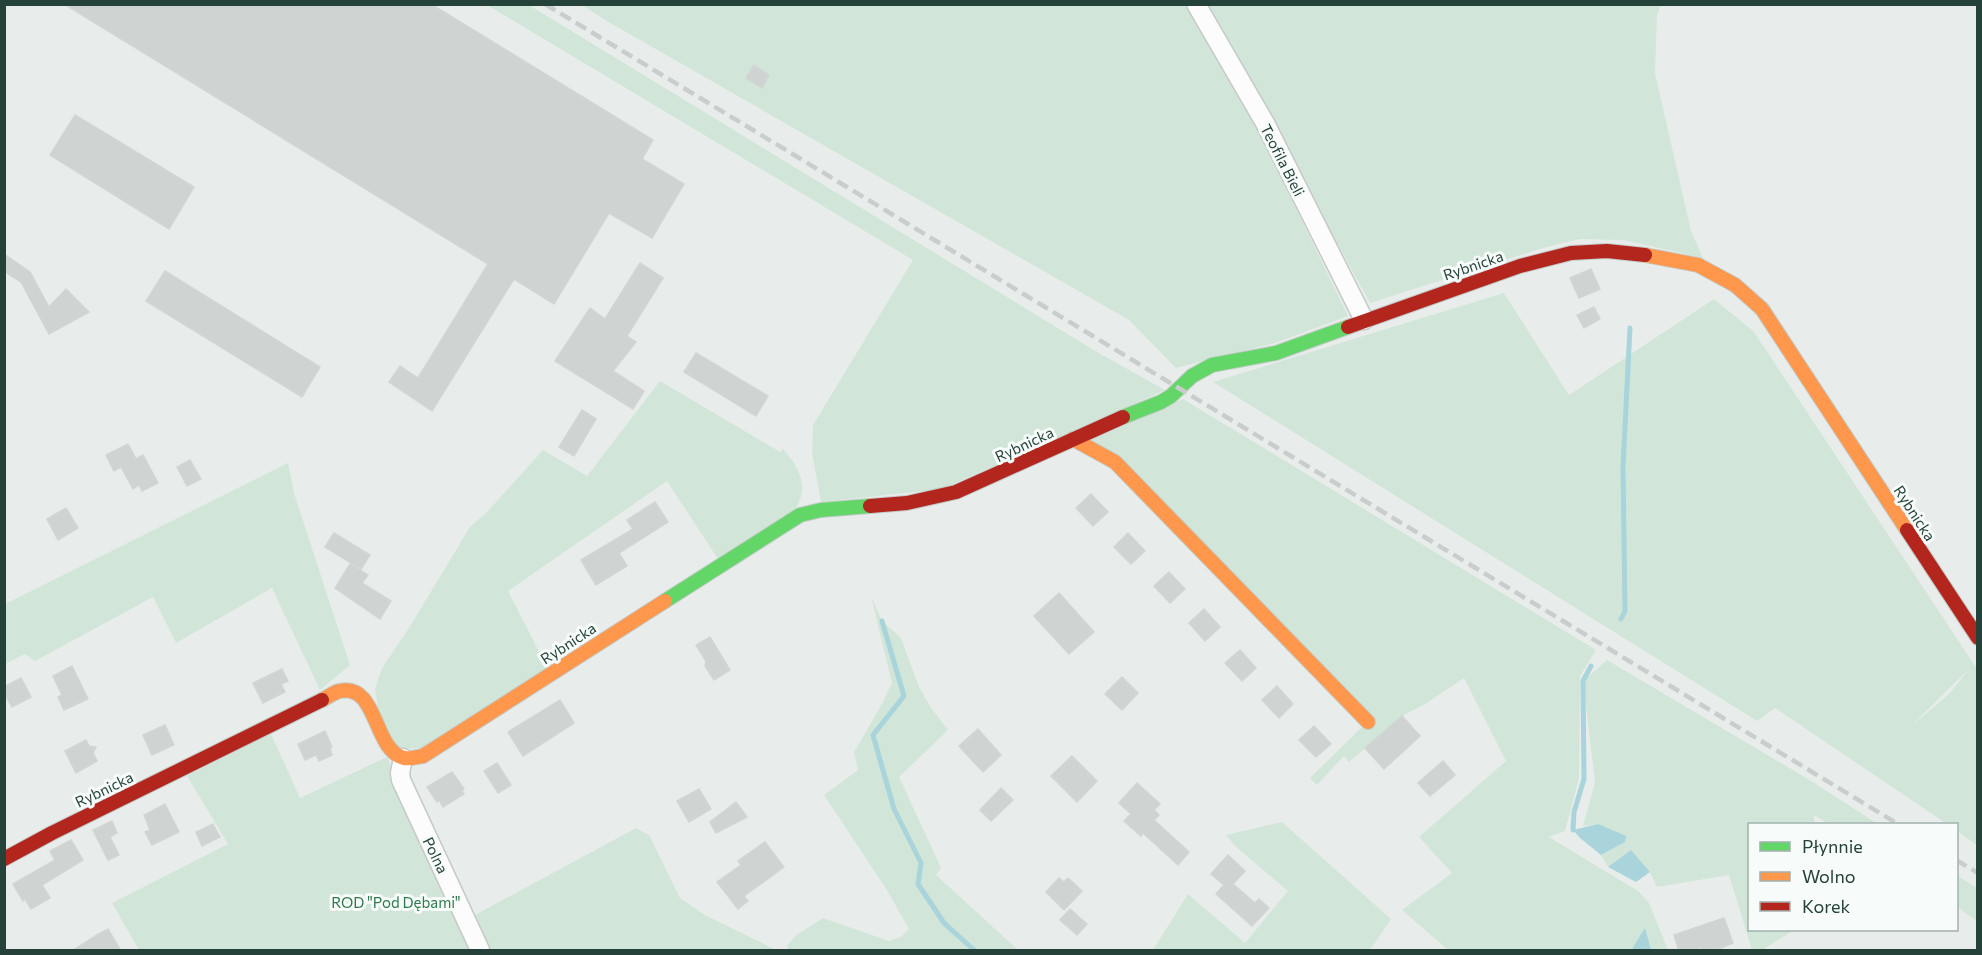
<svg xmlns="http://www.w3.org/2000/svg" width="1982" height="955" viewBox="0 0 1982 955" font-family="Commissioner,sans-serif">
  <rect width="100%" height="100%" fill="#e8edeb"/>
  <g fill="#d1e6d8" fill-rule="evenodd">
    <polygon points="487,5 529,5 1097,352 1165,390 942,489 821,502 812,453 813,425 913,260"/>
    <polygon points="582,5 1185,5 1249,111 1348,316 1275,343 1176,368 1129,320 605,20"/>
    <polygon points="1206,5 1661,5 1657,15 1655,73 1691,231 1703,258 1623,240 1580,239 1543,248 1370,303"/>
    <path d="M1504,293L1569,395L1714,299L1754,332L1977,669V845L1957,831L1956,824H1947L1775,708L1757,721L1213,382ZM1969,669L1949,694L1910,727Z"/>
    <path d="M660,381L780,452L783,449C799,467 810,487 795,509L718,559L667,481L508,591L547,667L427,748L398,749L378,708L375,689L382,668L409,628L470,527L487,512L543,450L587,476Z"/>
    <polygon points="1183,399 1596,650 1580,676 1579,778 1565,831 1549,837 1638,891 1649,903 1668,950 1448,950 1402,910 1452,873 1419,837 1506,761 1464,678 1425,704 1402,716 1349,762 1344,756 1317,785 1310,778 1367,722 1087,442"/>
    <polygon points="288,463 294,493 350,665 320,690 272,588 176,643 153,597 35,661 25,654 5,664 5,604"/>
    <polygon points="871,596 882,621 901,638 919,687 931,708 948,730 899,777 941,868 936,875 1018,950 788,950 787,946 795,936 823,918 889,941 901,937 909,929 887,890 824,795 858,770 854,752 882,704 892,683"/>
    <polygon points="1607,660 1808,779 1878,824 1829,824 1814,815 1814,824 1750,824 1750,930 1794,930 1762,950 1752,950 1729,875 1657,887 1650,872 1631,850 1608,867 1601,855 1625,842 1598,824 1583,826 1595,782 1583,681"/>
    <polygon points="271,734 300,798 387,757 474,950 139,950 112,903 228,844 187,776"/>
    <polygon points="1282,822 1391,919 1370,950 1153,950 1188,894 1245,943 1288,891 1235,846 1226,835"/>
    <polygon points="636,828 649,835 680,898 705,915 776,950 490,950 475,915"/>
    <polygon points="1956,875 1977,888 1977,921 1957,907"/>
  </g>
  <g fill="#a9d4db">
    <polygon points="1598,824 1626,836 1625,842 1601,855 1580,838 1573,830"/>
    <polygon points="1631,850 1650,872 1636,882 1608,867"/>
    <polygon points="1645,928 1651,950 1633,950 1633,947"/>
  </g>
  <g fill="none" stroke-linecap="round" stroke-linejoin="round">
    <g stroke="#a9d4db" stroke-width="5">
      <polyline points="1621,619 1625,611 1623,466 1630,328"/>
      <polyline points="882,621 904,696 873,735 894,809 921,863 918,884 944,923 974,950"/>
      <polyline points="1573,830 1574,812 1584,779 1583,681 1591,666"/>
    </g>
  </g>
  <g fill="#cfd4d2" stroke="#d1d6d4" stroke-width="1.5">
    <polygon points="64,4 431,4 653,140 642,159 684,184 652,238 609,213 554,304 514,279 432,411 389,382 400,366 418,378 488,264"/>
    <polygon points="754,65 769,75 762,88 746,78"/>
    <polygon points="75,115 194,187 169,229 50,155"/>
    <polygon points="4,254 30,272 49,307 66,289 89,312 49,334 21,282 4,271"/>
    <polygon points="640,263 663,278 627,336 636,342 613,371 644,391 633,409 555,361 590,308 605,319"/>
    <polygon points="1591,269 1600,289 1579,298 1570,278"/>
    <polygon points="165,271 320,367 302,397 146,301"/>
    <polygon points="1594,307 1600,319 1584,328 1577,315"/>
    <polygon points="696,353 768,396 756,416 684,372"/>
    <polygon points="582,410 596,419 574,456 559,447"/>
    <polygon points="128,444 136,459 143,455 158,483 142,491 139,485 133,489 121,467 114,471 106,455"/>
    <polygon points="190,460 201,479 187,486 177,467"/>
    <polygon points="1091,494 1108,512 1093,526 1076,508"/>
    <polygon points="655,502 668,522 619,553 627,566 596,585 581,560 633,529 627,520"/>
    <polygon points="66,508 78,528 58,540 47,519"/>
    <polygon points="334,533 370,555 361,569 325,547"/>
    <polygon points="1128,533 1145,551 1131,564 1114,547"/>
    <polygon points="350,564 368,575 362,583 391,601 380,619 335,588"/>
    <polygon points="1169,572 1185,589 1170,603 1154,586"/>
    <polygon points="1059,593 1094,632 1069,654 1034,616"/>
    <polygon points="1204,609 1220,627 1205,641 1189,623"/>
    <polygon points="710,637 730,670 714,680 705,666 706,661 696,645"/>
    <polygon points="1240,650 1256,668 1242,681 1225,663"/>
    <polygon points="72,666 88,699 64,710 58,697 62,695 53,676"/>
    <polygon points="282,669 288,681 281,684 285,692 263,703 253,683"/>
    <polygon points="1122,677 1138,693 1122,710 1105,694"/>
    <polygon points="21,678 31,697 12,707 4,693 4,687"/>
    <polygon points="1277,686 1293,704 1279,718 1262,700"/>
    <polygon points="560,700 574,723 523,756 508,732"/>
    <polygon points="1402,716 1420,736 1384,769 1365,748"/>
    <polygon points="165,725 174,745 152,755 143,735"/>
    <polygon points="1314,726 1331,744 1316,757 1299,740"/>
    <polygon points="978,729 1001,755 983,772 959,746"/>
    <polygon points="325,731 332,747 330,748 332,755 319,761 316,755 305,760 298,744"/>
    <polygon points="86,740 89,746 96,747 93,753 97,761 76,773 65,751"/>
    <polygon points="1072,756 1097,781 1077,802 1051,776"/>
    <polygon points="1443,761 1455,775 1430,796 1418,783"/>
    <polygon points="497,763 511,785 498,793 484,771"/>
    <polygon points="452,772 464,789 462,791 464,794 443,807 439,800 437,802 427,787"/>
    <polygon points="1137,783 1160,804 1154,810 1159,815 1154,820 1189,852 1178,865 1143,833 1141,836 1124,821 1131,814 1119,803"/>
    <polygon points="1001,788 1013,800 991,821 980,810"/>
    <polygon points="699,789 711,809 689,822 677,801"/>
    <polygon points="736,802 747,817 716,833 710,822"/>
    <polygon points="165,804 179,832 152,845 145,832 150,830 144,815"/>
    <polygon points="112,821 117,833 110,837 119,855 108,860 93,830"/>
    <polygon points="213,824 220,837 202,846 196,832"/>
    <polygon points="71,840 83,860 42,885 50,898 31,909 25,899 23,901 13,884 55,860 50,851"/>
    <polygon points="765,842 784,867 744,896 748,901 738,909 717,882 741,865 738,861"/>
    <polygon points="1228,855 1245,871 1233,884 1255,903 1259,899 1269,908 1252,926 1216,894 1224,885 1211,874"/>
    <polygon points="1059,878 1064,882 1068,878 1082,891 1064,910 1046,892"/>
    <polygon points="1070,909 1087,924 1077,935 1060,920"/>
    <polygon points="1724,918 1733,943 1713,951 1703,951 1701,947 1693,951 1679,951 1674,935"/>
    <polygon points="108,929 121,951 72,951 97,935"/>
  </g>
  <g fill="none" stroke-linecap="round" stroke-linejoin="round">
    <defs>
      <g id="street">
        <polyline points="1196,4 1265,123 1364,320"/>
        <polyline points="403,758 400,773 401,780 480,950"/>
      </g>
      <g id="fast">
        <polyline points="1123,417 1161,402 1171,396 1192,376 1212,365 1276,353 1348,327"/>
        <polyline points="665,601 800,515 821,510 870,506"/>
      </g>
      <g id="slow">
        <polyline points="1645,255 1698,265 1735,285 1762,309 1907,530"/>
        <polyline points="1073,439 1115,462 1368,722"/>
        <path d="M322,700C328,697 334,692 340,691C378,683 373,750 404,758C410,759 417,757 423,756L665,601"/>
      </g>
      <g id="jam">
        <polyline points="1348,327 1520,266 1571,253 1607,251 1645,255"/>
        <polyline points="870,506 907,503 956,492 1123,417"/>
        <polyline points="1907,530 1978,638"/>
        <polyline points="4,859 52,833 322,700"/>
      </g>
    </defs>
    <use href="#street" stroke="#c5cac8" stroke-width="21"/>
    <use href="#fast" stroke="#c3cbc8" stroke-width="16"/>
    <use href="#slow" stroke="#c3cbc8" stroke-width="16"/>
    <use href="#jam" stroke="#c3cbc8" stroke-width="16"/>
    <use href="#street" stroke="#fcfcfc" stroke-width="18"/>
    <use href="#fast" stroke="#63d668" stroke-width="14"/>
    <use href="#slow" stroke="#ff974d" stroke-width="14"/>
    <use href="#jam" stroke="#b3261e" stroke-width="14"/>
    <g stroke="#c9cdcc" stroke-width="4.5" stroke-dasharray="12 6" stroke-linecap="butt">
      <polyline points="545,4 1898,824"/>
      <polyline points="1956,860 1978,873"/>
    </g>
  </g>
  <g text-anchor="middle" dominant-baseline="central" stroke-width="6" stroke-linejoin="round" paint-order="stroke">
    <g font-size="15" fill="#24423a" stroke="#f7fbf9">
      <text transform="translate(1283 160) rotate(63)">Teofila Bieli</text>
      <text transform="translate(1473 265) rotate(-19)">Rybnicka</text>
      <text transform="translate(1024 444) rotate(-25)">Rybnicka</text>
      <text transform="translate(1915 513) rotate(57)">Rybnicka</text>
      <text transform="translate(568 643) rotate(-33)">Rybnicka</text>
      <text transform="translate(104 789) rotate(-26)">Rybnicka</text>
      <text transform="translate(436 855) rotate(64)">Polna</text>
    </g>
    <g font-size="15" fill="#2d7a4b" stroke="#f7fbf9">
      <text x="396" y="902">ROD "Pod Dębami"</text>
    </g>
  </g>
  <rect width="1982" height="955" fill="none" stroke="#24423a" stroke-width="12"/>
  <rect x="1748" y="823" width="210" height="108" fill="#f7fbf9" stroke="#a3b1ad" stroke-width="1.5"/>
  <rect x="1760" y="842" width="30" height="9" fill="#63d668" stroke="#a3b1ad" stroke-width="1.5"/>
  <text x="1802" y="853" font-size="18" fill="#24423a">Płynnie</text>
  <rect x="1760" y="872" width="30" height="9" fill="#ff974d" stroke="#a3b1ad" stroke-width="1.5"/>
  <text x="1802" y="883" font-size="18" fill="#24423a">Wolno</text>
  <rect x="1760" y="902" width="30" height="9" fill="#b3261e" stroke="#a3b1ad" stroke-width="1.5"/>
  <text x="1802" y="913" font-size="18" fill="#24423a">Korek</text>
</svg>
